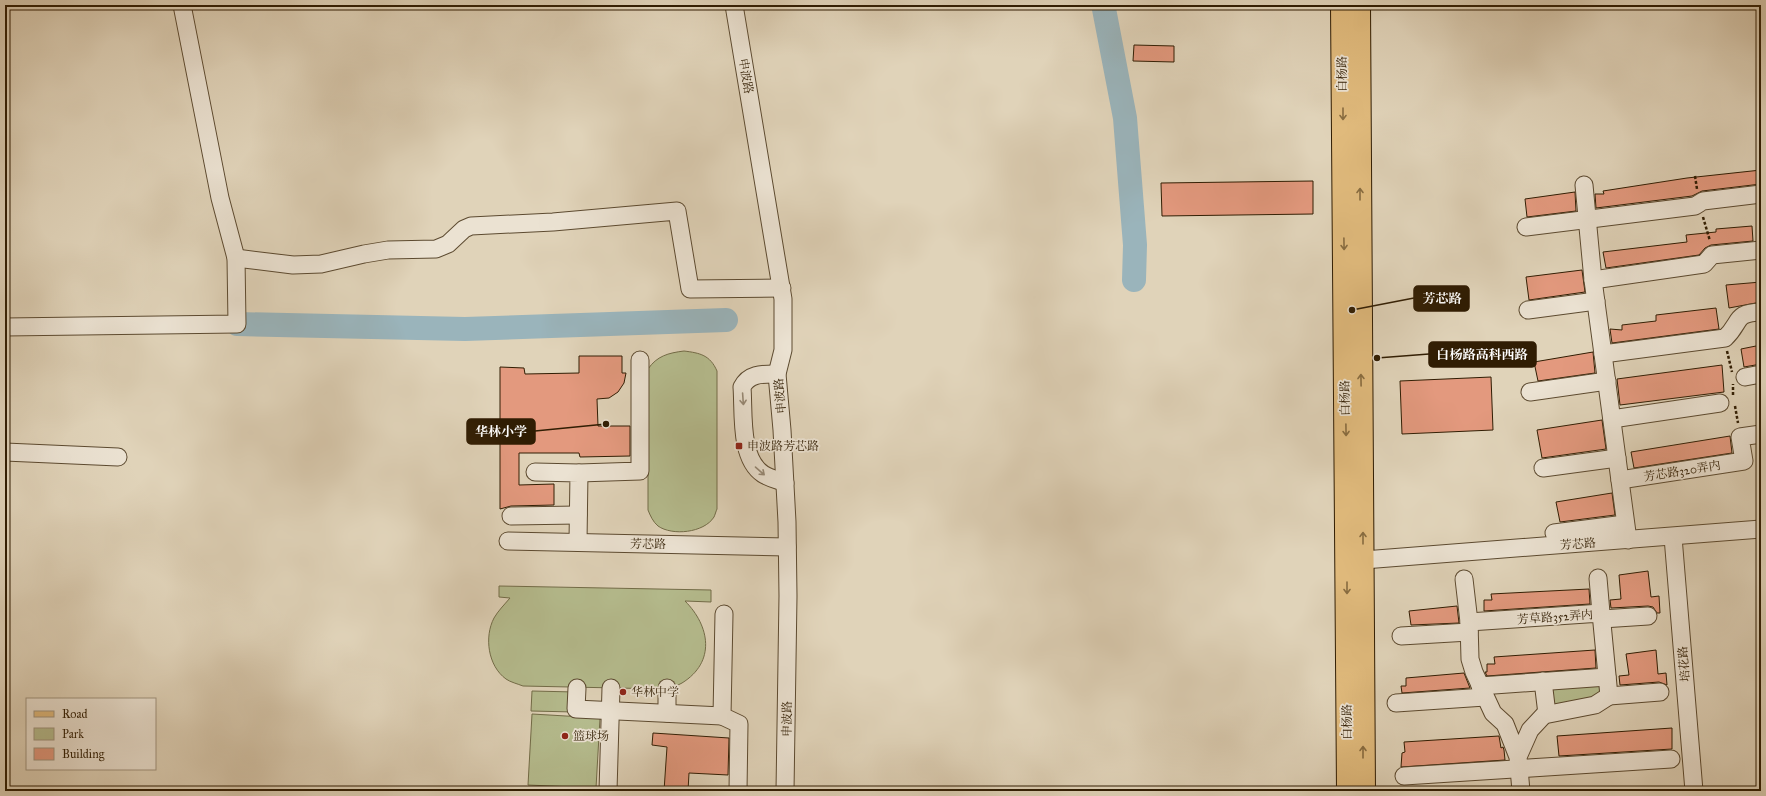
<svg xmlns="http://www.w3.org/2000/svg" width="1766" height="796" viewBox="0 0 1766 796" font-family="'IM FELL Great Primer','Noto Serif SC',serif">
  <rect width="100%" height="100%" fill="#e0d3b9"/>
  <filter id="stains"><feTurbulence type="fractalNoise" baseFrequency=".005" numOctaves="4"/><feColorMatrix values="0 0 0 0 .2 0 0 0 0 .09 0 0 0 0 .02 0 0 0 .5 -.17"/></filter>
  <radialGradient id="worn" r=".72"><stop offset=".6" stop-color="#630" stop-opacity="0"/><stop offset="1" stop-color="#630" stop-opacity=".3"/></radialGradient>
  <g fill="#b5bc8e" stroke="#726c48">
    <path d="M684,351C700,353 710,355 717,371V509C716,511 715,515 714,517C704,533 672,536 658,526C653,522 650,515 648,510V369C657,356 668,353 684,351Z"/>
    <path d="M499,586L711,590V602L685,601C710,626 716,662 682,683C677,686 670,688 664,689L523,686C518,684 510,682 506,679C488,666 484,637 494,618C498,611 504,605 510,598L499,597Z"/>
    <polygon points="1602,682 1603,691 1594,699 1552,708 1551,686"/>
    <polygon points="532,691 575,692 574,712 531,711"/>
    <polygon points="532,714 600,718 596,788 528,785"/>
  </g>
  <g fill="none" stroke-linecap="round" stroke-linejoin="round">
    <g stroke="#9ab4bb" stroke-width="24">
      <polyline points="1104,9 1125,118 1135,245 1134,280"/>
      <polyline points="237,324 465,329 726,320"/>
    </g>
  </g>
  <g fill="#e3997e" stroke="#301d03">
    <polygon points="1134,45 1174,46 1174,62 1133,61"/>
    <polygon points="1761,170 1761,184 1702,191 1692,196 1596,208 1595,194 1604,194 1603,191 1687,178"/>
    <polygon points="1313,181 1313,214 1162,216 1161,183"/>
    <polygon points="1575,192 1576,211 1527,217 1525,199"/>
    <polygon points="1752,226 1753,241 1711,245 1705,248 1699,255 1606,268 1603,252 1687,242 1686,235 1716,232 1716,229"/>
    <polygon points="1582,270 1585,292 1529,300 1526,277"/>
    <polygon points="1761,282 1761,302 1729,308 1726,285"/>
    <polygon points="1716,308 1719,329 1612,343 1610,329 1622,330 1622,325 1656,321 1656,315"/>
    <polygon points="1761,345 1761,364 1744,367 1741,349"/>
    <polygon points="1593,352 1595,373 1538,381 1534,362"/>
    <polygon points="579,356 622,356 622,373 626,373 624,383 618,392 609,398 597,399 598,426 630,426 630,456 580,457 579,453 519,453 519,485 554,484 554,505 511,506 500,509 500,367 524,368 525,374 579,373"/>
    <polygon points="1722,365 1724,392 1620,405 1617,379"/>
    <polygon points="1491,377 1493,430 1402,434 1400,381"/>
    <polygon points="1602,420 1606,449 1542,458 1537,430"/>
    <polygon points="1730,436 1732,453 1634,468 1631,452"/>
    <polygon points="1612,493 1615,515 1560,522 1556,502"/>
    <polygon points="1648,571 1651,597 1659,596 1660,613 1657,613 1653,607 1648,606 1611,608 1610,600 1621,599 1619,575"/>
    <polygon points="1589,589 1590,604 1484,611 1484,600 1492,600 1491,594"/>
    <polygon points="1457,606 1459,623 1411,625 1409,611"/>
    <polygon points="1595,650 1596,668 1487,676 1485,672 1487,672 1487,664 1495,664 1494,657"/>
    <polygon points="1656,650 1658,674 1666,673 1667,685 1659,682 1620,685 1619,676 1629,675 1626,654"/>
    <polygon points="1464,673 1470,688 1402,693 1401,686 1406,686 1406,678"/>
    <polygon points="1672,728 1672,749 1559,756 1557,736"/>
    <polygon points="653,733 729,738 728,775 689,773 688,791 664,791 667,747 652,745"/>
    <polygon points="1499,736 1501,748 1503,747 1504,750 1505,760 1401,767 1402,753 1405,752 1404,742"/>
  </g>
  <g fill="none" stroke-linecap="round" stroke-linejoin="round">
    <defs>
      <g id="minor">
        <polyline points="734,5 783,299 783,350 777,374 782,430 787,522 788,596 785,791"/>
        <polyline points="1584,185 1593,280 1628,540"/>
        <polyline points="1526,227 1695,206 1703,201 1761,194"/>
        <polyline points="236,258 293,265 321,264 364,254 388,250 436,249 448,244 464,229 471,226 553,222 677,211 690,289 782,288"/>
        <polyline points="1593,280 1704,264 1712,255 1761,250"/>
        <polyline points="1528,310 1596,301"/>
        <polyline points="5,327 237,324 236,258 220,198 182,5"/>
        <path d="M1603,354L1725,338C1742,322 1733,313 1761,312"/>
        <path d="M777,374C763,374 749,373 742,387C744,412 739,458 763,474C769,478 778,480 785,483"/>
        <polyline points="1745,377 1761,374"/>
        <polyline points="1530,392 1607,381"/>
        <polyline points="1612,419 1720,403"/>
        <polyline points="5,452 118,457"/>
        <polyline points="1543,468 1617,458"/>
        <polyline points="535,472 579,473 578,542"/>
        <polyline points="579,473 640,471 640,360"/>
        <polyline points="1620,480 1744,461 1740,437 1761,434"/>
        <polyline points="511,516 578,515"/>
        <polyline points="1554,533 1625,524"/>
        <polyline points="1673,537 1694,791"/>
        <polyline points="508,541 787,547"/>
        <polyline points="1351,561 1761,529"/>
        <polyline points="1598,578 1601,613"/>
        <polyline points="1464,579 1469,622"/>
        <polyline points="724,614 722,716 739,724 738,791"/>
        <polyline points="1602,619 1648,616"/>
        <polyline points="1401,636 1469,632"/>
        <polyline points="1543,681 1547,714"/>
        <polyline points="1480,686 1607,677"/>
        <polyline points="577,688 576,709 722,716"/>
        <polyline points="1609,696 1660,692"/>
        <polyline points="1396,703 1485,697"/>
        <polyline points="667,713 667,688"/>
        <polyline points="1518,757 1530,730 1544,715 1595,705 1609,696 1601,613 1469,622 1470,659 1474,672 1493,713 1505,724 1518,757 1521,791"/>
        <polyline points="1404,776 1671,759"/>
        <polyline points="608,791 611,688"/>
      </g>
      <g id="major">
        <polyline points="1342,5 1348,791"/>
        <polyline points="1359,5 1364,791"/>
      </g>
    </defs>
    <use href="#minor" stroke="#5c4a30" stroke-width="19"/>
    <use href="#major" stroke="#301d03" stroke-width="24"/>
    <g stroke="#301d03" stroke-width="2.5" stroke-dasharray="3 2" stroke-linecap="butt">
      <polyline points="1695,176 1697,189"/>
      <polyline points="1703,217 1710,241"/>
      <polyline points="1727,351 1732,372"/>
      <polyline points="1733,395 1733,384"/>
      <polyline points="1735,406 1738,423"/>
    </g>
    <use href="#minor" stroke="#ebe2d2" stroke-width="17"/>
    <use href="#major" stroke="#e0ba7c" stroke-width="22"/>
  </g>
  <defs><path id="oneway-shaft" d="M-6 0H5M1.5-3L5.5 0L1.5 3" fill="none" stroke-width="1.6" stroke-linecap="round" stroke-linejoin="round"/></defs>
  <g stroke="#886c40">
    <use href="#oneway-shaft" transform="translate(1343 114) rotate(90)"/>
    <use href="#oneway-shaft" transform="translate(1360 194) rotate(-90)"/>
    <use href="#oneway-shaft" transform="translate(1344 244) rotate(89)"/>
    <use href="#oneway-shaft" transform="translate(1361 380) rotate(-91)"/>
    <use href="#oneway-shaft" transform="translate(1346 430) rotate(89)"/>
    <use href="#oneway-shaft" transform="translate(1363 538) rotate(-90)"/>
    <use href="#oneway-shaft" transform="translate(1347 588) rotate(90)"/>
    <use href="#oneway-shaft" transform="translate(1363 752) rotate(-90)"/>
  </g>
  <g stroke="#978975">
    <use href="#oneway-shaft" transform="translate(743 399) rotate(86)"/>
    <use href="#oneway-shaft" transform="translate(760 471) rotate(41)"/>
  </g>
  <g fill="#8f2418" stroke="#ebe2d2" stroke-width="1.5">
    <rect x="735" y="442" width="8" height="8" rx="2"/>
    <circle cx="623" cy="692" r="4"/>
    <circle cx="565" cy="736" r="4"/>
  </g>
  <g text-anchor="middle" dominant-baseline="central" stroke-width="3.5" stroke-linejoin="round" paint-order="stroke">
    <g font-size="12" fill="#301d03" stroke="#ebe2d2">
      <text transform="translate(1342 74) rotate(-90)">白杨路</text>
      <text transform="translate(746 76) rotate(80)">申波路</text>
      <text transform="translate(780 396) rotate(-95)">申波路</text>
      <text transform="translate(1345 398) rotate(-91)">白杨路</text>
      <text transform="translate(1682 471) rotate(-9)">芳芯路320弄内</text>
      <text transform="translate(648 544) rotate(1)">芳芯路</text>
      <text transform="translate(1578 544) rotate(-4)">芳芯路</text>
      <text transform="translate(1555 617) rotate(-4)">芳草路352弄内</text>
      <text transform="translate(1684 664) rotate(-95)">培花路</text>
      <text transform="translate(787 719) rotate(-89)">申波路</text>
      <text transform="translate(1347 722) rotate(-90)">白杨路</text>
    </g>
    <g font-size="12" fill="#301d03" stroke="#ebe2d2" text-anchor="start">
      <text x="747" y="446">申波路芳芯路</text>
      <text x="631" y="692">华林中学</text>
      <text x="573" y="736">篮球场</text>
    </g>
  </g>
  <path fill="none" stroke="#301d03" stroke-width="1.5" d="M1352 310L1414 298M1377 358L1429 354M606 424L535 431"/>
  <g fill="#301d03" stroke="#ebe2d2" stroke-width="1.5">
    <circle cx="1352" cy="310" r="4"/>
    <circle cx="1377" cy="358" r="4"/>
    <circle cx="606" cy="424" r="4"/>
  </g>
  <g fill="#301d03" stroke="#301d03" stroke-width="1.5">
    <rect x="1414" y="286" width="55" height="25" rx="4"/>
    <rect x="1429" y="342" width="107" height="25" rx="4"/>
    <rect x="467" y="419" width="68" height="25" rx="4"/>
  </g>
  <g font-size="13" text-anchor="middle" font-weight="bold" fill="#fff">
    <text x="1442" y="303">芳芯路</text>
    <text x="1482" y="359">白杨路高科西路</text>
    <text x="501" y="436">华林小学</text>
  </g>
  <rect width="1766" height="796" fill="none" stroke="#e0d3b9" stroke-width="20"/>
  <rect x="6" y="6" width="1754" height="784" fill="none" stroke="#301d03" stroke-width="2"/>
  <rect x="10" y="10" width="1746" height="776" fill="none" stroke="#301d03"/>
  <rect x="26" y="698" width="130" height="72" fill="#ebe2d2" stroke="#a0937f"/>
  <rect x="34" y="711" width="20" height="6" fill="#e0ba7c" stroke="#a0937f"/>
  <text x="62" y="718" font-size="12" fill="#301d03">Road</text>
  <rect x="34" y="728" width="20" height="12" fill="#b5bc8e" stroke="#a0937f"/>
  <text x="62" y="738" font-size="12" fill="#301d03">Park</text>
  <rect x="34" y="748" width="20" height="12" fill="#e3997e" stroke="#a0937f"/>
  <text x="62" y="758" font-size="12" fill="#301d03">Building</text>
  <rect width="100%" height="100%" filter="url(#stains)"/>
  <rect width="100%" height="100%" fill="url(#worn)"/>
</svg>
